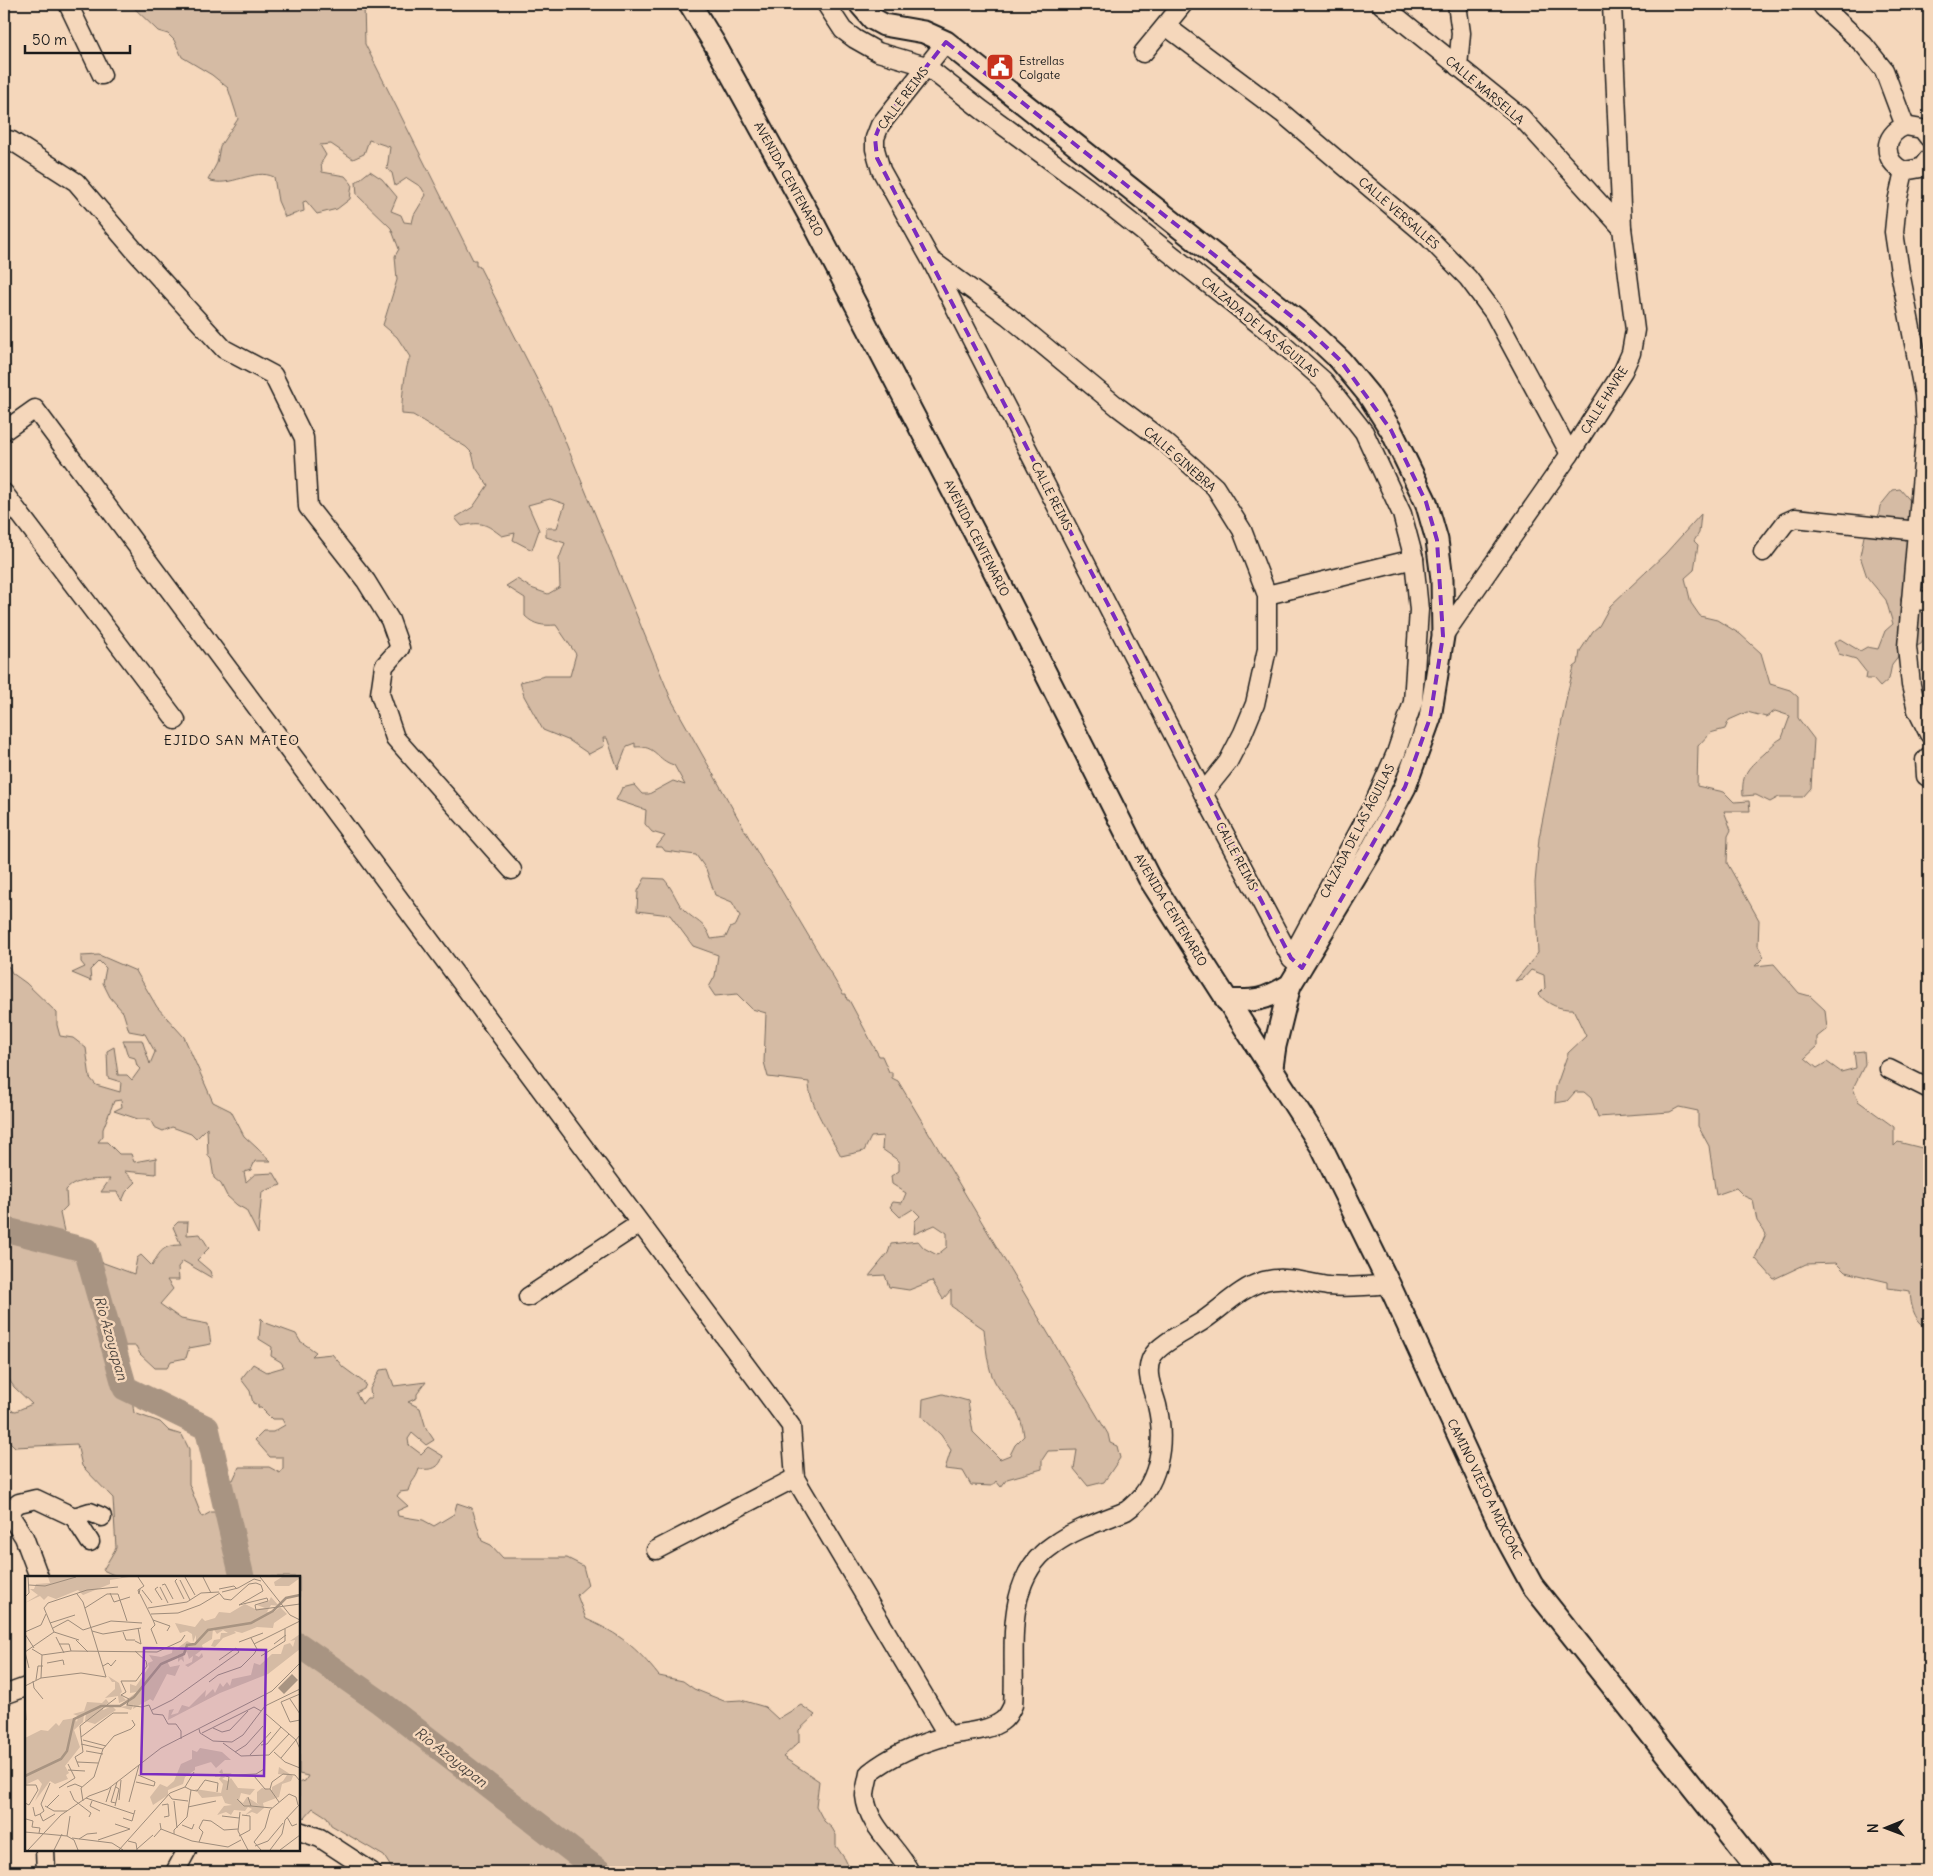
<svg xmlns="http://www.w3.org/2000/svg" width="1933" height="1876" viewBox="0 0 1933 1876" font-family="Delius,sans-serif">
  <rect width="100%" height="100%" fill="#f5d7bb"/>
  <filter id="ink" filterUnits="userSpaceOnUse"><feTurbulence type="fractalNoise" baseFrequency=".02" numOctaves="2"/><feDisplacementMap in="SourceGraphic" scale="10" xChannelSelector="R" yChannelSelector="G"/><feConvolveMatrix kernelMatrix="1 2 1 2 8 2 1 2 1" color-interpolation-filters="sRGB"/></filter>
  <g filter="url(#ink)">
    <g fill="#d5bba4" stroke="#786c60">
      <path d="M130,4H364L365,44L473,260H476V266H479L551,407L671,699L765,866L770,871L843,994H846L847,1000H849L879,1056H882L889,1072H892V1078L898,1081L1108,1434L1110,1443L1117,1446L1120,1458L1104,1482L1088,1486L1074,1469L1077,1450L1048,1451L1042,1460V1469L1007,1479L1001,1487L996,1481L992,1486L971,1485L963,1471L945,1469L951,1450L941,1435L922,1417L923,1399L943,1394L968,1401L973,1432L1000,1459L1010,1455L1015,1445L1024,1436C1020,1406 1009,1405 995,1382C987,1368 986,1345 984,1329L951,1306V1290L943,1299L932,1281L909,1290L889,1287L885,1275L869,1276L888,1253L891,1244L918,1241L924,1248L937,1255L947,1247V1233L935,1225L914,1234L915,1221L920,1216L913,1209L900,1217L890,1207L893,1202L902,1203L906,1193L892,1184L891,1176L899,1171V1161L882,1149L883,1136L871,1137L864,1151L841,1156C831,1136 808,1103 809,1082L768,1077L764,1062L766,1013L752,1009L737,994L715,996L709,987L715,976L718,955L693,946L670,915L637,911L638,891L645,878L664,879C673,889 677,903 684,910C696,922 705,922 711,939L726,937L730,928L736,925L740,916L732,902L715,895L706,869L696,855L665,851L662,847H656L665,836L652,832L645,824L646,810L616,800L622,788L634,785L642,794H649L673,781L685,785L674,765C656,760 657,745 635,747V743L627,746L618,769L607,738H603L604,746L589,754L570,741L543,730L524,696L520,682L545,676H570L576,654L556,625C543,626 534,625 525,616V598L506,586L517,579L531,588L548,594L560,587L559,559L565,543L546,537V528H557L565,504L550,499L528,505L539,530L532,550L513,540L515,533L502,536C486,524 482,521 462,526L455,518L473,507L488,485L476,468L472,453L466,447L413,415L402,414C401,402 405,368 410,357L397,337L383,325L397,280L395,256L399,249L391,228L357,195L356,182L370,171L382,179L397,197L391,211L401,215L404,222L412,223L414,215L426,195L421,187L407,178L395,186L392,173L387,169L390,147L369,140L364,154L353,159L331,144L320,145L326,155L321,163L322,172L345,176L352,184L350,199L337,209L317,214L306,201L303,202L304,211L285,217L278,201L274,177C254,167 230,189 208,180L217,163L220,146L238,119L228,88L212,75L182,57L174,40L168,34L158,31Z"/>
      <polygon points="1900,489 1928,521 1928,549 1918,558 1925,587 1920,589 1922,609 1929,622 1929,633 1921,644 1900,654 1892,664 1889,679 1880,687 1873,679 1866,679 1867,673 1856,659 1839,654 1834,643 1840,639 1860,651 1867,647 1878,649 1885,631 1893,624 1886,600 1867,577 1860,556 1864,536 1877,525 1880,506 1893,490"/>
      <path d="M1701,514L1699,533L1694,541L1698,545L1694,570L1685,578L1691,603L1700,616L1717,620L1740,634L1761,653L1770,684L1790,690L1798,697V718L1814,739L1811,788L1803,797H1779L1770,802L1756,795L1743,796C1741,773 1749,767 1765,753C1772,746 1772,744 1782,738L1790,716L1775,711L1766,717L1747,712L1729,720L1725,729L1710,733L1698,746L1697,786L1724,792L1734,802L1749,801L1750,811H1724L1731,830L1728,836L1727,863L1759,920L1758,946L1764,957L1755,966L1774,964L1799,993L1810,996L1825,1010L1827,1029L1817,1037V1047L1805,1058L1817,1068L1827,1062L1841,1072L1856,1068L1854,1052L1864,1051L1865,1064L1853,1088L1858,1101L1894,1127V1146L1898,1142L1922,1148L1929,1153V1329C1914,1321 1911,1307 1910,1291L1888,1288V1282L1845,1272L1836,1263L1806,1264L1774,1279L1755,1258L1766,1234L1757,1221L1753,1200L1744,1196L1736,1188L1716,1195L1709,1146L1698,1126V1111L1679,1107L1670,1112L1598,1117L1591,1098L1584,1092H1575L1567,1101L1555,1103L1556,1087L1568,1053L1586,1036L1573,1009C1561,1010 1546,1004 1539,994L1545,988L1544,975L1531,970L1523,979L1515,981L1538,953L1535,883L1539,838L1568,690L1574,667L1578,664L1580,651L1593,631L1599,626L1610,606L1665,554Z"/>
      <path d="M99,955L136,971L157,1007L184,1037L213,1102L231,1111L244,1136L271,1161H255L251,1170L244,1172L246,1182L255,1174L274,1173L281,1185L262,1192L258,1234L246,1210L237,1205L227,1196L221,1184L214,1178L211,1159L208,1156L207,1128L196,1139L191,1134L172,1127L163,1131L154,1127L150,1119H138L114,1111L122,1107L121,1100L114,1101L103,1129V1136L98,1142H107L119,1154H131L134,1162L156,1158V1174L124,1171L136,1182L126,1192L122,1201L117,1192H101L110,1179C95,1180 77,1178 66,1190L67,1206L60,1213L69,1254L82,1249L92,1269L101,1262L134,1274L137,1258L141,1255L152,1266C160,1251 163,1245 181,1245L173,1227L178,1222H188L187,1235L200,1234L209,1248L197,1260L210,1271L212,1278L183,1261L178,1267L179,1280H167L173,1289L160,1304L181,1319L208,1324L211,1344L189,1348L186,1358L171,1361L167,1368H155L140,1354L136,1346H100L108,1350L111,1359C133,1373 130,1389 134,1413L160,1422L169,1431L182,1435L189,1449V1484L202,1517L211,1512H221L223,1486L227,1480H233L239,1467H269L280,1473L283,1469V1457H270L255,1440L263,1432H273L285,1425L282,1419H272L261,1408H258V1405L253,1403L250,1391L241,1379L253,1364L267,1372L284,1367L281,1362L271,1356L272,1347L259,1339L261,1318L266,1323L296,1334L300,1341L316,1352L312,1356L332,1354L343,1367L366,1384L364,1389L356,1393L362,1404L367,1398H371L370,1389L380,1370L388,1369L394,1386L426,1382L417,1394V1398L408,1402L420,1408L426,1428L434,1440L426,1445L412,1433L408,1439L409,1445L421,1454L428,1447L443,1456C439,1469 432,1470 419,1469C416,1480 410,1482 408,1491L400,1492L397,1496L408,1506L397,1511L398,1516L423,1520L434,1526L454,1514L457,1503L472,1508L482,1541L491,1545L503,1558H567L583,1566L588,1585L577,1595L586,1619C620,1634 636,1647 659,1676L683,1681L694,1689L724,1701L741,1700L765,1707L778,1719L801,1705L815,1715L799,1730V1742L783,1757L819,1781L816,1806L824,1821L832,1828L836,1835V1846L845,1859L851,1872H394L384,1856L331,1825L327,1817L313,1808L304,1818L299,1813V1783L305,1781L308,1776L299,1774V1577H118L103,1570L116,1548L113,1498L82,1466L77,1444L15,1447L4,1436V1409L16,1411L32,1404L14,1387L4,1372V965L9,967L12,973L26,983L57,1013V1025L60,1036L73,1038L86,1048L90,1078L96,1085L120,1092L121,1082L108,1078L107,1051L114,1047L118,1075H127L132,1080L140,1069L137,1066L135,1058L128,1056L123,1040H142L150,1064L155,1052L145,1034L129,1031L123,1012L110,997L103,983L106,968L99,961L90,970L91,981L72,973L85,967L81,962V956Z"/>
    </g>
    <g fill="none" stroke-linecap="round" stroke-linejoin="round">
      <g stroke="#a89482" stroke-width="25">
        <polyline points="4,1229 86,1250 125,1388 207,1428 242,1577"/>
        <polyline points="299,1645 380,1702 600,1872"/>
      </g>
      <defs>
        <g id="minor">
          <polyline points="68,4 102,75"/>
          <polyline points="826,4 843,30 855,39 878,52 926,66 982,110 1088,188 1270,333 1324,381 1364,432 1402,514 1414,559 1419,610 1413,702 1396,753 1375,801 1291,958 1302,968"/>
          <polyline points="1381,4 1521,117 1622,228"/>
          <polyline points="1457,4 1461,33 1458,67"/>
          <polyline points="1823,7 1864,45 1884,70 1905,126"/>
          <polyline points="1166,26 1282,113 1428,237 1468,278 1494,313 1570,454"/>
          <polyline points="946,42 880,125 875,138 875,149 881,170 931,260 1203,793 1291,958"/>
          <polyline points="1143,53 1183,4"/>
          <path d="M1929,138L1922,129L1905,126C1882,135 1882,161 1904,171L1921,168L1929,158"/>
          <polyline points="4,139 12,141 76,182 135,251 224,349 273,375 304,438 308,507 366,581 390,620 400,648 384,666 380,694 395,738 512,870"/>
          <polyline points="1904,171 1897,202 1894,232 1900,272 1924,395 1926,428 1907,647 1911,685 1917,710 1929,734"/>
          <polyline points="934,262 1008,316 1118,407 1166,443 1215,487 1242,530 1267,595 1267,649 1255,704 1243,733 1228,762 1203,793"/>
          <polyline points="4,431 35,409 791,1426 795,1478 948,1736"/>
          <polyline points="4,493 176,720"/>
          <polyline points="1763,552 1786,522 1795,518 1918,531"/>
          <polyline points="1267,595 1414,559"/>
          <polyline points="1911,600 1929,601"/>
          <polyline points="1443,636 1570,454 1623,371 1631,353 1635,330 1622,228 1612,4"/>
          <polyline points="1929,756 1925,760 1926,776 1929,778"/>
          <polyline points="1889,1069 1929,1089"/>
          <polyline points="528,1297 639,1224"/>
          <polyline points="4,1506 24,1537 39,1577"/>
          <polyline points="7,1512 19,1503 36,1499 74,1517 90,1542"/>
          <polyline points="74,1517 90,1512 102,1517"/>
          <polyline points="656,1550 795,1478"/>
          <polyline points="4,1695 26,1687"/>
          <polyline points="299,1831 320,1838 372,1872"/>
          <polyline points="45,1850 46,1872"/>
          <polyline points="175,1872 187,1850"/>
          <path d="M910,1872C897,1846 868,1827 865,1796C865,1789 868,1780 869,1773C893,1754 920,1743 950,1735C965,1732 989,1731 1002,1721C1008,1717 1010,1711 1013,1705C1017,1652 1001,1580 1053,1545C1075,1529 1101,1521 1126,1511C1160,1487 1166,1443 1157,1405C1153,1390 1144,1372 1152,1357C1159,1343 1190,1330 1204,1320C1223,1307 1242,1287 1264,1281C1286,1275 1307,1283 1328,1286C1348,1288 1369,1286 1389,1284"/>
        </g>
        <g id="major">
          <polyline points="690,4 714,43 815,226 982,547 1149,878 1321,1146 1389,1284 1502,1530 1532,1585 1760,1872"/>
          <path d="M860,4L873,19L884,25L924,32L946,42L1305,327L1340,360L1368,394L1391,430L1426,502L1437,540L1442,579L1443,636L1430,718L1405,787L1371,851L1290,985C1265,1000 1255,1002 1226,1000"/>
          <polyline points="1272,1067 1275,1046 1290,985"/>
        </g>
      </defs>
      <use href="#minor" stroke="#1c1c1c" stroke-width="21"/>
      <use href="#major" stroke="#1c1c1c" stroke-width="25"/>
      <use href="#minor" stroke="#f5d7bb" stroke-width="18"/>
      <use href="#major" stroke="#f5d7bb" stroke-width="21"/>
    </g>
  </g>
  <path fill="none" stroke="#7b2cbf" stroke-width="4" stroke-dasharray="10 6" stroke-linejoin="round" d="M946,42L1305,327L1340,360L1391,430L1426,502L1437,540L1443,636L1430,718L1405,787L1302,968L1291,958L877,158L875,138L880,125Z"/>
  <defs>
    <symbol id="civic-square" viewBox="-11 -11 22 22"><rect x="-9" y="-9" width="18" height="18" rx="4" fill="#c8321e" stroke="#f5d7bb"/><path d="M-.6-6.5H3V-4.5H.6V-3L4-1V1h2V6H-6V1h2V-1L-.6-3ZM-1.2 2.5V6h2.4V2.5Z" fill="#fff"/></symbol>
  </defs>
  <g fill-rule="evenodd">
    <use href="#civic-square" x="984" y="51" width="32" height="32"/>
  </g>
  <g text-anchor="middle" dominant-baseline="central" stroke-width="5" stroke-linejoin="round" paint-order="stroke">
    <g font-size="12" fill="#1c1c1c" stroke="#f5d7bb" text-anchor="start">
      <text x="1019" y="60">Estrellas<tspan x="1019" dy="14">Colgate</tspan></text>
    </g>
    <g font-size="12" fill="#1c1c1c" stroke="#f5d7bb">
      <text transform="translate(1485 90) rotate(40)">CALLE MARSELLA</text>
      <text transform="translate(903 98) rotate(-53)">CALLE REIMS</text>
      <text transform="translate(789 179) rotate(61)">AVENIDA CENTENARIO</text>
      <text transform="translate(1399 213) rotate(41)">CALLE VERSALLES</text>
      <text transform="translate(1260 327) rotate(40)">CALZADA DE LAS ÁGUILAS</text>
      <text transform="translate(1604 400) rotate(-58)">CALLE HAVRE</text>
      <text transform="translate(1180 459) rotate(41)">CALLE GINEBRA</text>
      <text transform="translate(1052 496) rotate(63)">CALLE REIMS</text>
      <text transform="translate(977 538) rotate(63)">AVENIDA CENTENARIO</text>
      <text transform="translate(1357 831) rotate(-63)">CALZADA DE LAS ÁGUILAS</text>
      <text transform="translate(1237 856) rotate(62)">CALLE REIMS</text>
      <text transform="translate(1171 910) rotate(59)">AVENIDA CENTENARIO</text>
      <text transform="translate(1485 1489) rotate(64)">CAMINO VIEJO A MIXCOAC</text>
    </g>
    <g font-size="14" letter-spacing="1" fill="#1c1c1c" stroke="#f5d7bb">
      <text x="232" y="740">EJIDO SAN MATEO</text>
    </g>
    <g font-size="14" font-style="italic" fill="#4d4640" stroke="#f5d7bb">
      <text transform="translate(111 1338) rotate(74)">Rio Azoyapan</text>
      <text transform="translate(451 1757) rotate(38)">Rio Azoyapan</text>
    </g>
  </g>
  <g transform="translate(25 1576)">
    <rect width="275" height="275" fill="#f5d7bb"/>
    <path d="M23,1L95,2L96,1H104L85,4V8L58,19L53,14L31,23L23,20L19,24L15,20L0,27L13,19L5,13H9L11,8L25,7ZM257,1H275V2L264,10H250L249,6ZM246,21L254,30L246,29L242,36H249L255,31L262,38L249,47L248,52L232,51L217,57L209,55L211,57L198,62L190,71L186,70L189,64L195,63L196,57H203L198,54L192,58L188,52L187,63L177,69L178,73L170,79L174,81L177,77L178,81L163,91L160,89L167,86L168,80L164,83L162,76L158,78L159,86L156,83L153,86V79L142,85L145,91L155,89L150,100L142,98L128,125L125,123L108,133L109,128L106,134L95,131L101,130L102,124L94,127L93,120L80,122L90,113V106H87L83,100L94,107L97,116L95,118L101,124L112,116L105,117V108L111,110L124,91L123,87L128,85L124,79L136,81L147,77L148,70L150,74L162,65L168,68L171,67V59L168,66L167,58L162,55L155,57L150,47L170,51L177,42L180,45L190,42L194,36L205,37L220,28L230,33L240,32L232,29L244,25ZM275,58V73L243,98L195,117L143,144L144,134L149,133L146,139L153,137L157,129L164,131L181,114L180,121L188,113L190,117L195,107L198,111L202,106L205,110L207,103L226,99L229,87L235,89L247,78H256L259,69L265,67L268,71L270,64L265,65ZM81,123L84,127L78,130V134L87,130L91,134L70,148L60,145L61,137L56,139H59L58,146L49,154L55,171L40,190L44,197L41,199L43,203L30,208L25,205L10,225L17,208L13,203L0,209V162L16,154L23,155L31,147L34,150L38,144L50,142L52,146L53,140L48,138L59,135L62,126L77,127ZM175,172L197,176L206,184H200L191,192L186,186L170,191V194L160,201L158,208L143,214V219L128,229L125,221L135,208L142,211L149,205L156,188L167,183V174L172,176ZM254,191L268,200L266,205L257,208L254,221L238,227L239,232L232,238L227,236L220,239L227,233L223,231L220,235L209,234L206,239L201,236L192,239L199,230L207,229L200,227L197,220L177,222L170,213L196,217L198,208L194,203L197,199L194,196L197,193L198,197H207L197,203L203,205L206,202L213,212L230,213L225,219L216,217L214,224L218,227L222,221L236,230L232,227V216L237,212L247,214V211L258,205L262,199L253,198Z" fill="#d5bba4"/>
    <path d="M267,98L273,104L259,118L253,112Z" fill="#a89482"/>
    <path fill="none" stroke="#a89482" stroke-width="2.5" d="M0,200L36,183L42,175L49,143L76,130H95L109,121L136,88L159,78L162,69L170,68L183,54L226,47L248,35L261,22L275,19"/>
    <path fill="none" stroke="#9e8c7b" stroke-width="1" d="M113,1L119,10L113,14L114,18L115,13M160,1L170,19M178,1L186,17M235,1L265,39L275,44M152,3L150,5L159,23M155,4L165,24M4,9L20,10L51,1M137,9L140,8L148,23M133,11L130,13L137,24M135,11L143,27M213,12L229,3L236,5M194,13L209,10L212,13M117,14L127,27M197,16L213,12M85,17L89,26L105,21M115,18L128,44L130,49L126,53L132,68M195,18L199,23L206,24L224,8L231,7L236,9L238,15L214,29L242,22L243,25L230,29L231,34L275,28M0,21L4,17L3,1M60,32L82,18H93L102,45M123,32L162,26L176,17L194,16M126,38L153,37L175,29L195,17M43,44L58,54L86,45L117,47M128,44L145,50L142,55M25,47L50,39M28,52L43,44M67,55L78,58L116,52M0,56L16,49L21,38M29,56L19,32L23,27L62,14L93,11M29,56L54,64M98,56L101,64H110M0,58L9,72M31,61L39,77M51,64L63,76M110,65L116,68L113,52M214,66L238,57M34,68H44L46,75M229,68L275,45M249,68L261,59M7,73L17,79L46,75L132,76L156,65L160,59M110,75L121,85L122,90L111,105H96L101,116L96,119L104,123L102,129L117,131L124,129L128,138L138,139L143,148H151L156,155V163M0,76L29,56M0,76L4,92M236,80L260,65V53M22,87L38,84L39,89M78,90L83,87L86,90L91,84M16,102L17,79M11,104L13,90H18M8,105L9,112L18,123M184,106L193,99L216,91L229,78L232,73L226,62M0,110L16,102L56,97L81,101L58,26L52,18M0,123L1,144M265,123L275,138M256,126L265,146L275,144M256,126L275,118M127,134L147,124L214,76L211,72L194,84M241,138L271,164L275,173M188,152L197,156L205,154L223,135M174,153L175,157L188,165L207,166L218,159L240,130L275,113M177,157L229,131L236,135M56,161L55,150L91,122M58,164L81,170M198,167L216,180L244,179L264,158M56,168L78,173M236,169L242,168L256,151M78,173L89,160L106,153L110,149L107,144M61,175L78,178M210,176L221,169L238,150M249,176L260,186L275,192M225,179L246,156M256,182L275,159M52,186L73,187M43,188L50,202M54,191L50,181L58,176L56,161L88,137H103M43,194L60,195M113,199L130,206L129,210M190,200L231,198L239,193M201,200L204,201L202,214M229,200L240,213H245L254,226M111,206L129,210M0,209H11L13,214L4,229L0,227M42,211L50,208L57,211M160,211L169,196M34,212L50,202M245,213L247,206L258,198L270,199L275,205M166,214L172,215L180,204L193,207L192,216M45,215L49,224L66,237L64,241M144,219L147,223L163,225M223,221L226,230L247,232M61,222L109,238M212,223L219,230H226M94,224L96,204M58,225L56,212L69,201L78,173M67,225L65,230L75,235M149,225L152,252M81,226L86,211M104,226L114,189M91,227L86,226L92,206M137,229L143,228L144,240L139,241M20,230L29,235H42M90,230L94,213L91,211M8,231L10,240L15,238L18,245L30,238M22,231L34,219M163,231L191,225M215,236L213,255L223,274M15,238L19,235L16,228L25,207M197,240L214,242M262,241L267,250L272,248M98,242L107,245L110,234M1,243L8,245L7,251L15,252L14,257M157,249L167,253L169,248M136,253L167,265L203,271L216,264M0,256L42,260L49,264L53,274M42,260L45,240M214,260L225,254V240L217,239M129,261L136,253L135,247M47,262L87,267L98,274M54,263L62,258L72,257M73,264L105,253L90,248M103,265L111,267L112,274M174,266L178,256L174,252L178,244L186,245L199,254L213,253M230,270L243,265L258,247M112,273L128,259M3,274L36,239L64,220L83,213L136,172L247,115L275,87M29,274L37,258M94,274L145,217L160,211L166,214L162,241L149,254V258M236,274L229,266L240,252L245,234L264,218L271,221L273,229M245,274L257,258L260,244L275,228M255,274L275,259"/>
    <path fill="#7b2cbf" fill-opacity="0.15" stroke="#7b2cbf" stroke-width="2.5" d="M119,72L241,74L239,200L116,198Z"/>
    <rect width="275" height="275" fill="none" stroke="#1c1c1c" stroke-width="2.5"/>
  </g>
  <rect width="1933" height="1876" fill="none" stroke="#f5d7bb" stroke-width="20"/>
  <rect x="10" y="10" width="1913" height="1856" fill="none" stroke="#1c1c1c" stroke-width="2" filter="url(#ink)"/>
  <g transform="translate(1886 1828) rotate(269)" stroke="#f5d7bb" stroke-width="4" paint-order="stroke">
  <path d="M0-4L9 19L0 12L-9 19Z" fill="#1c1c1c"/>
  <text y="-8" font-size="14" font-weight="bold" text-anchor="middle" fill="#1c1c1c">N</text>
  </g>
  <path d="M25 45v8h105v-8" fill="none" stroke="#1c1c1c" stroke-width="2.5"/>
  <text x="32" y="45" font-size="15" fill="#1c1c1c" stroke="#f5d7bb" stroke-width="4" paint-order="stroke">50 m</text>
</svg>
